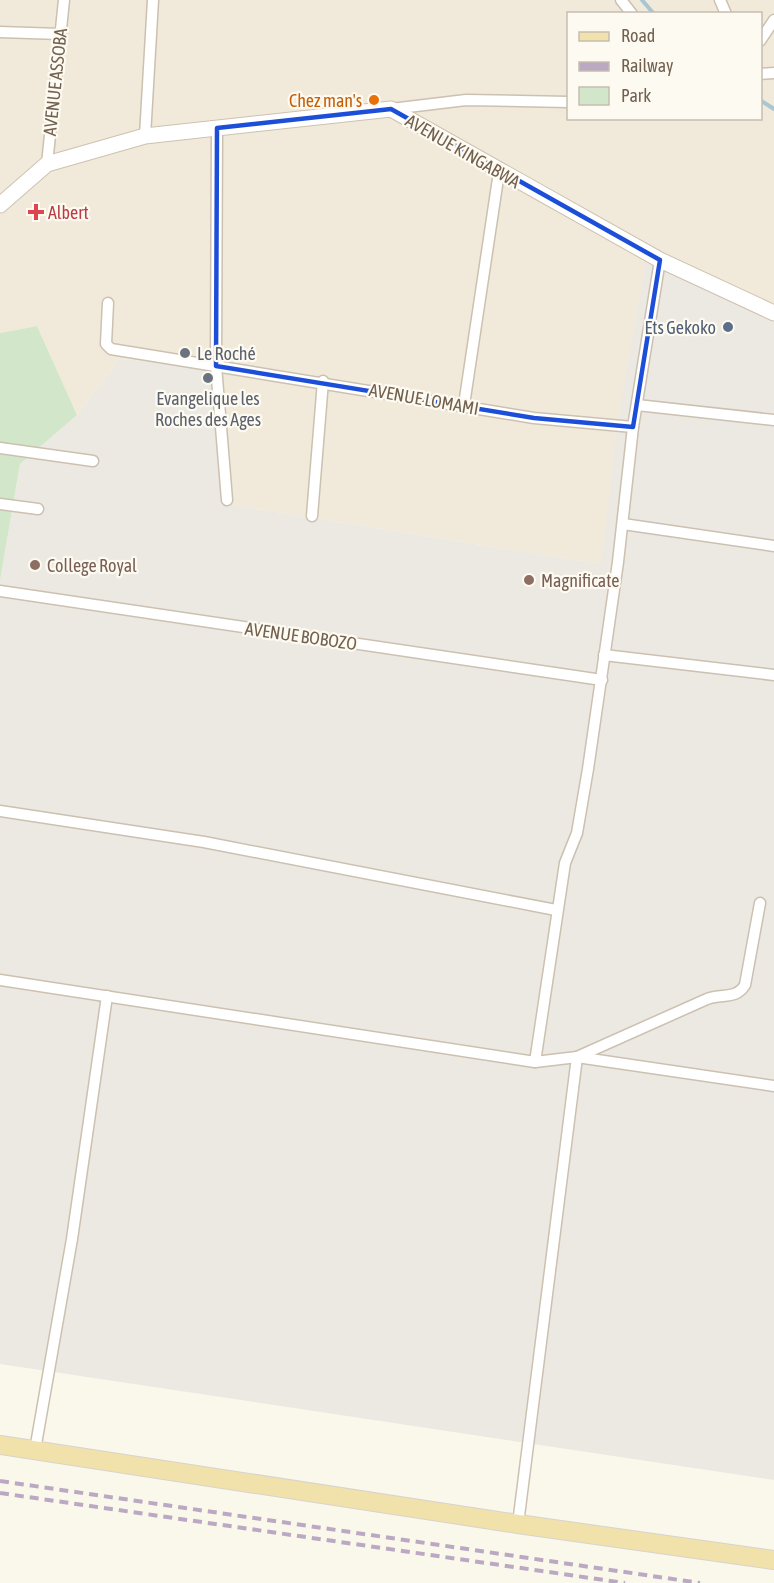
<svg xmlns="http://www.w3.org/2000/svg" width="774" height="1583" viewBox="0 0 774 1583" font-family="'Asap Condensed',sans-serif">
  <rect width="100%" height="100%" fill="#faf7eb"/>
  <path fill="#f1eada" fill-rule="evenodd" d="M0,0H774V315L601,564L219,503L216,366L119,359L77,415L37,326L0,333ZM568,14H760V118H568Z"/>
  <polygon fill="#ece9e3" points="648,250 774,315 774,1480 0,1364 0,581 20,464 77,415 119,359 216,366 220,503 601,564 617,425"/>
  <polygon fill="#d2e7ca" points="37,326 77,415 20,464 0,581 0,333"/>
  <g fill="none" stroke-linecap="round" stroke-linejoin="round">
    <g stroke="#a8c6d3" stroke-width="4">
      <polyline points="642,0 654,14"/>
      <polyline points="760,100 774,109"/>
    </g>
    <defs>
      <g id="street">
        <polyline points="621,0 632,14"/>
        <polyline points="720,0 726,14"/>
        <polyline points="0,32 60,34"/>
        <polyline points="760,41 774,20"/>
        <polyline points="760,74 774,73"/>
        <polyline points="391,109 466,100 568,102"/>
        <polyline points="217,128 216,366 227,500"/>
        <polyline points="145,136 153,0"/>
        <polyline points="47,164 64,0"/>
        <polyline points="108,303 106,344 111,349 534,418 633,427"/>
        <polyline points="464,405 499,172"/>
        <polyline points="637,405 774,420"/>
        <polyline points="0,448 93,461"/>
        <polyline points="0,504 38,509"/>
        <polyline points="312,516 323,381"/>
        <polyline points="623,524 774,546"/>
        <polyline points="0,591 602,680"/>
        <polyline points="604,655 774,675"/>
        <polyline points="0,811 204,842 556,910"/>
        <polyline points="0,980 535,1062 577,1057 774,1086"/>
        <polyline points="535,1062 565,863 577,833 588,769 618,562 633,427 660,260"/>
        <polyline points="35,1450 72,1239 107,996"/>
        <path d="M518,1524L577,1057L707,999C722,993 736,1000 745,985L760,903"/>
      </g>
      <polyline id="secondary" points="0,205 47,164 145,136 391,109 660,260 774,313"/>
      <polyline id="primary" points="0,1445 518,1524 774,1560"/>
    </defs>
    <use href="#street" stroke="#ccc0b1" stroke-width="13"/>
    <use href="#secondary" stroke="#cec1af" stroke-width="17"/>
    <use href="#primary" stroke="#d8d3ce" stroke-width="20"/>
    <use href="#street" stroke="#fff" stroke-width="10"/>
    <use href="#secondary" stroke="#fff" stroke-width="15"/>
    <use href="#primary" stroke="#f1e1ab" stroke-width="18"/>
    <g stroke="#bba9c4" stroke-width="4" stroke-dasharray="9 6" stroke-linecap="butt">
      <polyline points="0,1481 700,1583"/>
      <polyline points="0,1493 625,1583"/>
    </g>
  </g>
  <path fill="none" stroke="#1d4ed8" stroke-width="4.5" stroke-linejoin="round" d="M391,109L660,260L633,427L534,418L216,366L217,128Z"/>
  <circle fill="#e8710a" stroke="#fdfaf1" stroke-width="2" cx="374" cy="100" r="6"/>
  <path fill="#e0444e" stroke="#fdfaf1" stroke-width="2" d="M33 203h6v6h6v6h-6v6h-6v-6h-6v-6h6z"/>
  <circle fill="#5c6f8a" stroke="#fdfaf1" stroke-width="2" cx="728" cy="327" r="6"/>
  <g fill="#6b7280" stroke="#fdfaf1" stroke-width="2">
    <circle cx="185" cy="353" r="6"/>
    <circle cx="208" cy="378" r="6"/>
  </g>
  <g fill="#8d6e63" stroke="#fdfaf1" stroke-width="2">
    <circle cx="35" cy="565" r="6"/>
    <circle cx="529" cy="580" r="6"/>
  </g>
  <g text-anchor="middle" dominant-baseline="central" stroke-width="4.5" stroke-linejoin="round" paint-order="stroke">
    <g font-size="18" fill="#736150" stroke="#fdfaf1">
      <text transform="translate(55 82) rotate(-84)">AVENUE ASSOBA</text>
      <text transform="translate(463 151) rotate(30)">AVENUE KINGABWA</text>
      <text transform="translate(424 399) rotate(10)">AVENUE LOMAMI</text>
      <text transform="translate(301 636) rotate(8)">AVENUE BOBOZO</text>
    </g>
    <g font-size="18" fill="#c56008" stroke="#fdfaf1" text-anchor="end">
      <text x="362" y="100">Chez man's</text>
    </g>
    <g font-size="18" fill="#be3a42" stroke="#fdfaf1" text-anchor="start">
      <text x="48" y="212">Albert</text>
    </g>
    <g font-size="18" fill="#4e5e75" stroke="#fdfaf1" text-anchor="end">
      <text x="716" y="327">Ets Gekoko</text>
    </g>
    <g font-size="18" fill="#5b616d" stroke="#fdfaf1" text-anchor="start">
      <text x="197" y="353">Le Roché</text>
      <text x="208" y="398" text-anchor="middle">Evangelique les<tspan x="208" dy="21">Roches des Ages</tspan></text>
    </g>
    <g font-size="18" fill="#785e54" stroke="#fdfaf1" text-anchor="start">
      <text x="47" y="565">College Royal</text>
      <text x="541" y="580">Magnificate</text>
    </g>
  </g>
  <rect x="567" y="12" width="195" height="108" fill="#fdfaf1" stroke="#c6bdb1" stroke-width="1.5"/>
  <rect x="579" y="32" width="30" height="9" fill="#f1e1ab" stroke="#c6bdb1" stroke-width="1.5"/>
  <text x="621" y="42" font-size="18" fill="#736150">Road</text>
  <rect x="579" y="62" width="30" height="9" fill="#bba9c4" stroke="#c6bdb1" stroke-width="1.5"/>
  <text x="621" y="72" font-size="18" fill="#736150">Railway</text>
  <rect x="579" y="87" width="30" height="18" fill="#d2e7ca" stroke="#c6bdb1" stroke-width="1.5"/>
  <text x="621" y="102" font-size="18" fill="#736150">Park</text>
</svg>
